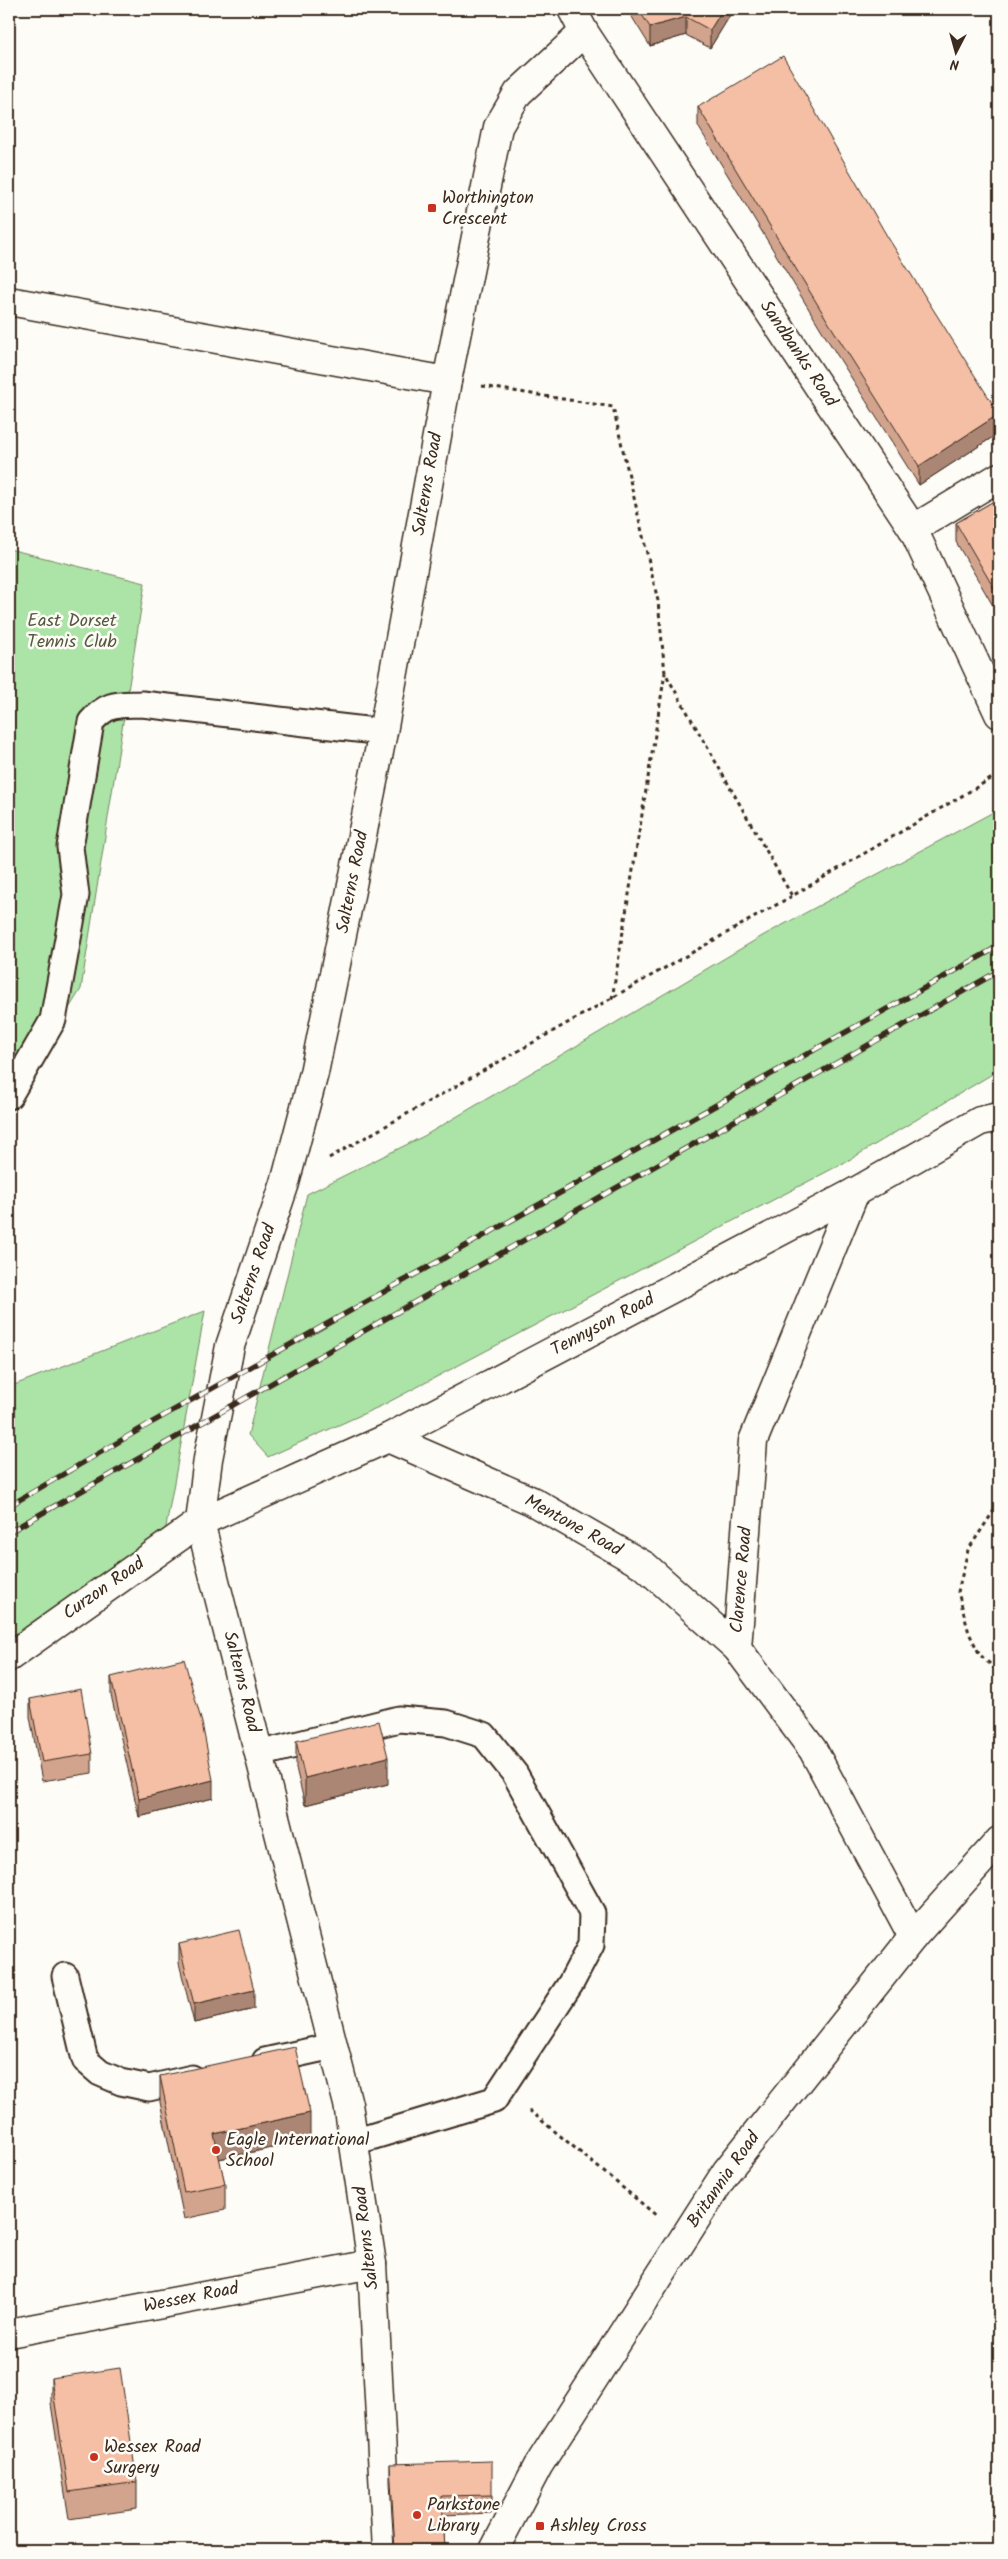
<svg xmlns="http://www.w3.org/2000/svg" width="1008" height="2559" viewBox="0 0 1008 2559" font-family="Kalam,sans-serif">
  <rect width="100%" height="100%" fill="#fdfcf7"/>
  <filter id="ink" filterUnits="userSpaceOnUse"><feTurbulence type="fractalNoise" baseFrequency=".02" numOctaves="2"/><feDisplacementMap in="SourceGraphic" scale="10" xChannelSelector="R" yChannelSelector="G"/><feConvolveMatrix kernelMatrix="1 2 1 2 8 2 1 2 1" color-interpolation-filters="sRGB"/></filter>
  <g filter="url(#ink)">
    <g fill="#ace3a6" stroke="#748662">
      <polygon points="9,549 145,583 81,989 9,1105"/>
      <polygon points="999,809 999,1070 851,1159 383,1405 268,1457 248,1435 307,1194 424,1136 764,935"/>
      <polygon points="205,1311 162,1549 9,1657 9,1387"/>
    </g>
    <g fill="none" stroke-linecap="round" stroke-linejoin="round">
      <defs>
        <g id="lane">
          <path d="M9,1096L53,1020L76,895L70,847L91,722C108,702 118,705 142,704L383,732"/>
          <polyline points="259,1754 399,1719 446,1723 484,1735 515,1774 592,1913 591,1945 571,1983 494,2100 354,2142"/>
          <polyline points="65,1976 85,2060 100,2073 121,2082 149,2088 192,2078"/>
          <polyline points="265,2061 333,2046"/>
        </g>
        <g id="street">
          <polyline points="9,301 447,381"/>
          <polyline points="913,529 999,477"/>
          <polyline points="855,1192 753,1441 737,1648 813,1750 913,1937"/>
          <polyline points="388,1438 532,1501 645,1566 737,1648"/>
          <polyline points="9,1657 200,1522 388,1438 855,1192 980,1121 999,1117"/>
          <polyline points="9,2333 372,2264"/>
          <polyline points="387,2550 372,2264 348,2104 200,1522 208,1459 230,1346 285,1183 314,1073 383,732 447,381 498,127 518,93 584,32"/>
          <polyline points="494,2550 538,2466 726,2172 913,1937 999,1841"/>
        </g>
        <polyline id="secondary" points="572,9 584,32 913,529 999,714"/>
      </defs>
      <use href="#lane" stroke="#3b2a1e" stroke-width="29"/>
      <use href="#street" stroke="#3b2a1e" stroke-width="31"/>
      <use href="#secondary" stroke="#3b2a1e" stroke-width="31"/>
      <g stroke="#3b2a1e" stroke-width="3" stroke-dasharray="4 4" stroke-linecap="butt">
        <polyline points="482,386 613,407 658,601 665,673 792,896 999,774"/>
        <polyline points="612,999 665,673"/>
        <polyline points="329,1158 792,896"/>
        <polyline points="999,1503 968,1550 958,1592 969,1633 980,1655 999,1672"/>
        <polyline points="529,2110 657,2216"/>
      </g>
      <use href="#lane" stroke="#fdfcf7" stroke-width="25"/>
      <use href="#street" stroke="#fdfcf7" stroke-width="28"/>
      <use href="#secondary" stroke="#fdfcf7" stroke-width="28"/>
      <defs>
        <g id="rail">
          <polyline points="9,1506 149,1424 999,946"/>
          <polyline points="9,1532 999,971"/>
        </g>
      </defs>
      <use href="#rail" stroke="#3b2a1e" stroke-width="5.5"/>
      <use href="#rail" stroke="#fdfcf7" stroke-width="4" stroke-dasharray="11" stroke-linecap="butt"/>
    </g>
    <g fill="#d2a48e" stroke="#3b2a1e">
      <polygon points="627,9 734,9 710,48 686,35 650,46"/>
      <polygon points="698,107 999,433 919,485 827,339 698,126"/>
      <polygon points="999,498 999,616 956,542 956,523"/>
      <polygon points="111,1677 213,1798 139,1817 111,1695"/>
      <polygon points="30,1699 92,1754 92,1773 42,1781 30,1717"/>
      <polygon points="296,1741 388,1784 305,1805 296,1768"/>
      <polygon points="179,1944 254,2009 194,2023 179,1963"/>
      <polygon points="160,2076 310,2140 219,2159 225,2184 225,2210 184,2219 160,2102"/>
      <polygon points="51,2378 137,2482 137,2509 69,2519 51,2404"/>
      <polygon points="390,2464 492,2495 492,2513 443,2515 445,2550 394,2550 390,2482"/>
    </g>
    <g fill="#ab8674" stroke="#3b2a1e">
      <polygon points="723,9 734,9 710,48 710,30"/>
      <polygon points="686,17 686,35 650,46 650,27"/>
      <polygon points="999,414 999,433 919,485 919,466"/>
      <polygon points="388,1757 388,1784 305,1805 305,1778"/>
      <polygon points="213,1780 213,1798 139,1817 139,1799"/>
      <polygon points="254,1990 254,2009 194,2023 194,2004"/>
      <polygon points="310,2113 310,2140 214,2160 214,2134"/>
    </g>
    <g fill="#f4bfa5" stroke="#3b2a1e">
      <polygon points="638,9 723,9 710,30 686,17 650,27"/>
      <polygon points="783,56 887,236 999,414 919,466 827,320 698,107"/>
      <polygon points="999,498 999,597 956,523"/>
      <polygon points="184,1659 202,1723 213,1780 139,1799 111,1677"/>
      <polygon points="81,1689 92,1754 42,1762 30,1699"/>
      <polygon points="379,1721 388,1757 305,1778 296,1741"/>
      <polygon points="239,1930 254,1990 194,2004 179,1944"/>
      <polygon points="295,2047 310,2113 214,2134 225,2184 184,2192 160,2076"/>
      <polygon points="120,2368 137,2482 69,2492 51,2378"/>
      <polygon points="492,2461 492,2495 442,2496 445,2550 395,2550 390,2464"/>
    </g>
  </g>
  <g fill="#c8321e" stroke="#fdfcf7" stroke-width="2">
    <rect x="427" y="203" width="10" height="10" rx="2.5"/>
    <circle cx="216" cy="2150" r="5"/>
    <circle cx="94" cy="2457" r="5"/>
    <circle cx="417" cy="2515" r="5"/>
    <rect x="535" y="2521" width="10" height="10" rx="2.5"/>
  </g>
  <g text-anchor="middle" dominant-baseline="central" stroke-width="5" stroke-linejoin="round" paint-order="stroke">
    <g font-size="18" fill="#3b2a1e" stroke="#fdfcf7" text-anchor="start">
      <text x="442" y="198">Worthington<tspan x="442" dy="21">Crescent</tspan></text>
      <text x="226" y="2140">Eagle International<tspan x="226" dy="21">School</tspan></text>
      <text x="104" y="2447">Wessex Road<tspan x="104" dy="21">Surgery</tspan></text>
      <text x="427" y="2505">Parkstone<tspan x="427" dy="21">Library</tspan></text>
      <text x="550" y="2526">Ashley Cross</text>
    </g>
    <g font-size="18" fill="#3b2a1e" stroke="#fdfcf7">
      <text transform="translate(798 354) rotate(56)">Sandbanks Road</text>
      <text transform="translate(428 484) rotate(-80)">Salterns Road</text>
      <text transform="translate(353 882) rotate(-79)">Salterns Road</text>
      <text transform="translate(254 1274) rotate(-71)">Salterns Road</text>
      <text transform="translate(603 1325) rotate(-28)">Tennyson Road</text>
      <text transform="translate(573 1526) rotate(29)">Mentone Road</text>
      <text transform="translate(742 1580) rotate(-85)">Clarence Road</text>
      <text transform="translate(104 1589) rotate(-35)">Curzon Road</text>
      <text transform="translate(241 1682) rotate(76)">Salterns Road</text>
      <text transform="translate(724 2180) rotate(-55)">Britannia Road</text>
      <text transform="translate(367 2238) rotate(-97)">Salterns Road</text>
      <text transform="translate(191 2298) rotate(-11)">Wessex Road</text>
    </g>
    <g font-size="18" fill="#575840" stroke="#fdfcf7">
      <text x="72" y="621">East Dorset<tspan x="72" dy="21">Tennis Club</tspan></text>
    </g>
  </g>
  <rect width="1008" height="2559" fill="none" stroke="#fdfcf7" stroke-width="30"/>
  <rect x="15" y="15" width="978" height="2529" fill="none" stroke="#3b2a1e" stroke-width="2" filter="url(#ink)"/>
  <g transform="translate(956 52) rotate(186)" stroke="#fdfcf7" stroke-width="4" paint-order="stroke">
  <path d="M0-4L9 19L0 12L-9 19Z" fill="#3b2a1e"/>
  <text y="-8" font-size="14" font-weight="bold" text-anchor="middle" fill="#3b2a1e">N</text>
  </g>
</svg>
